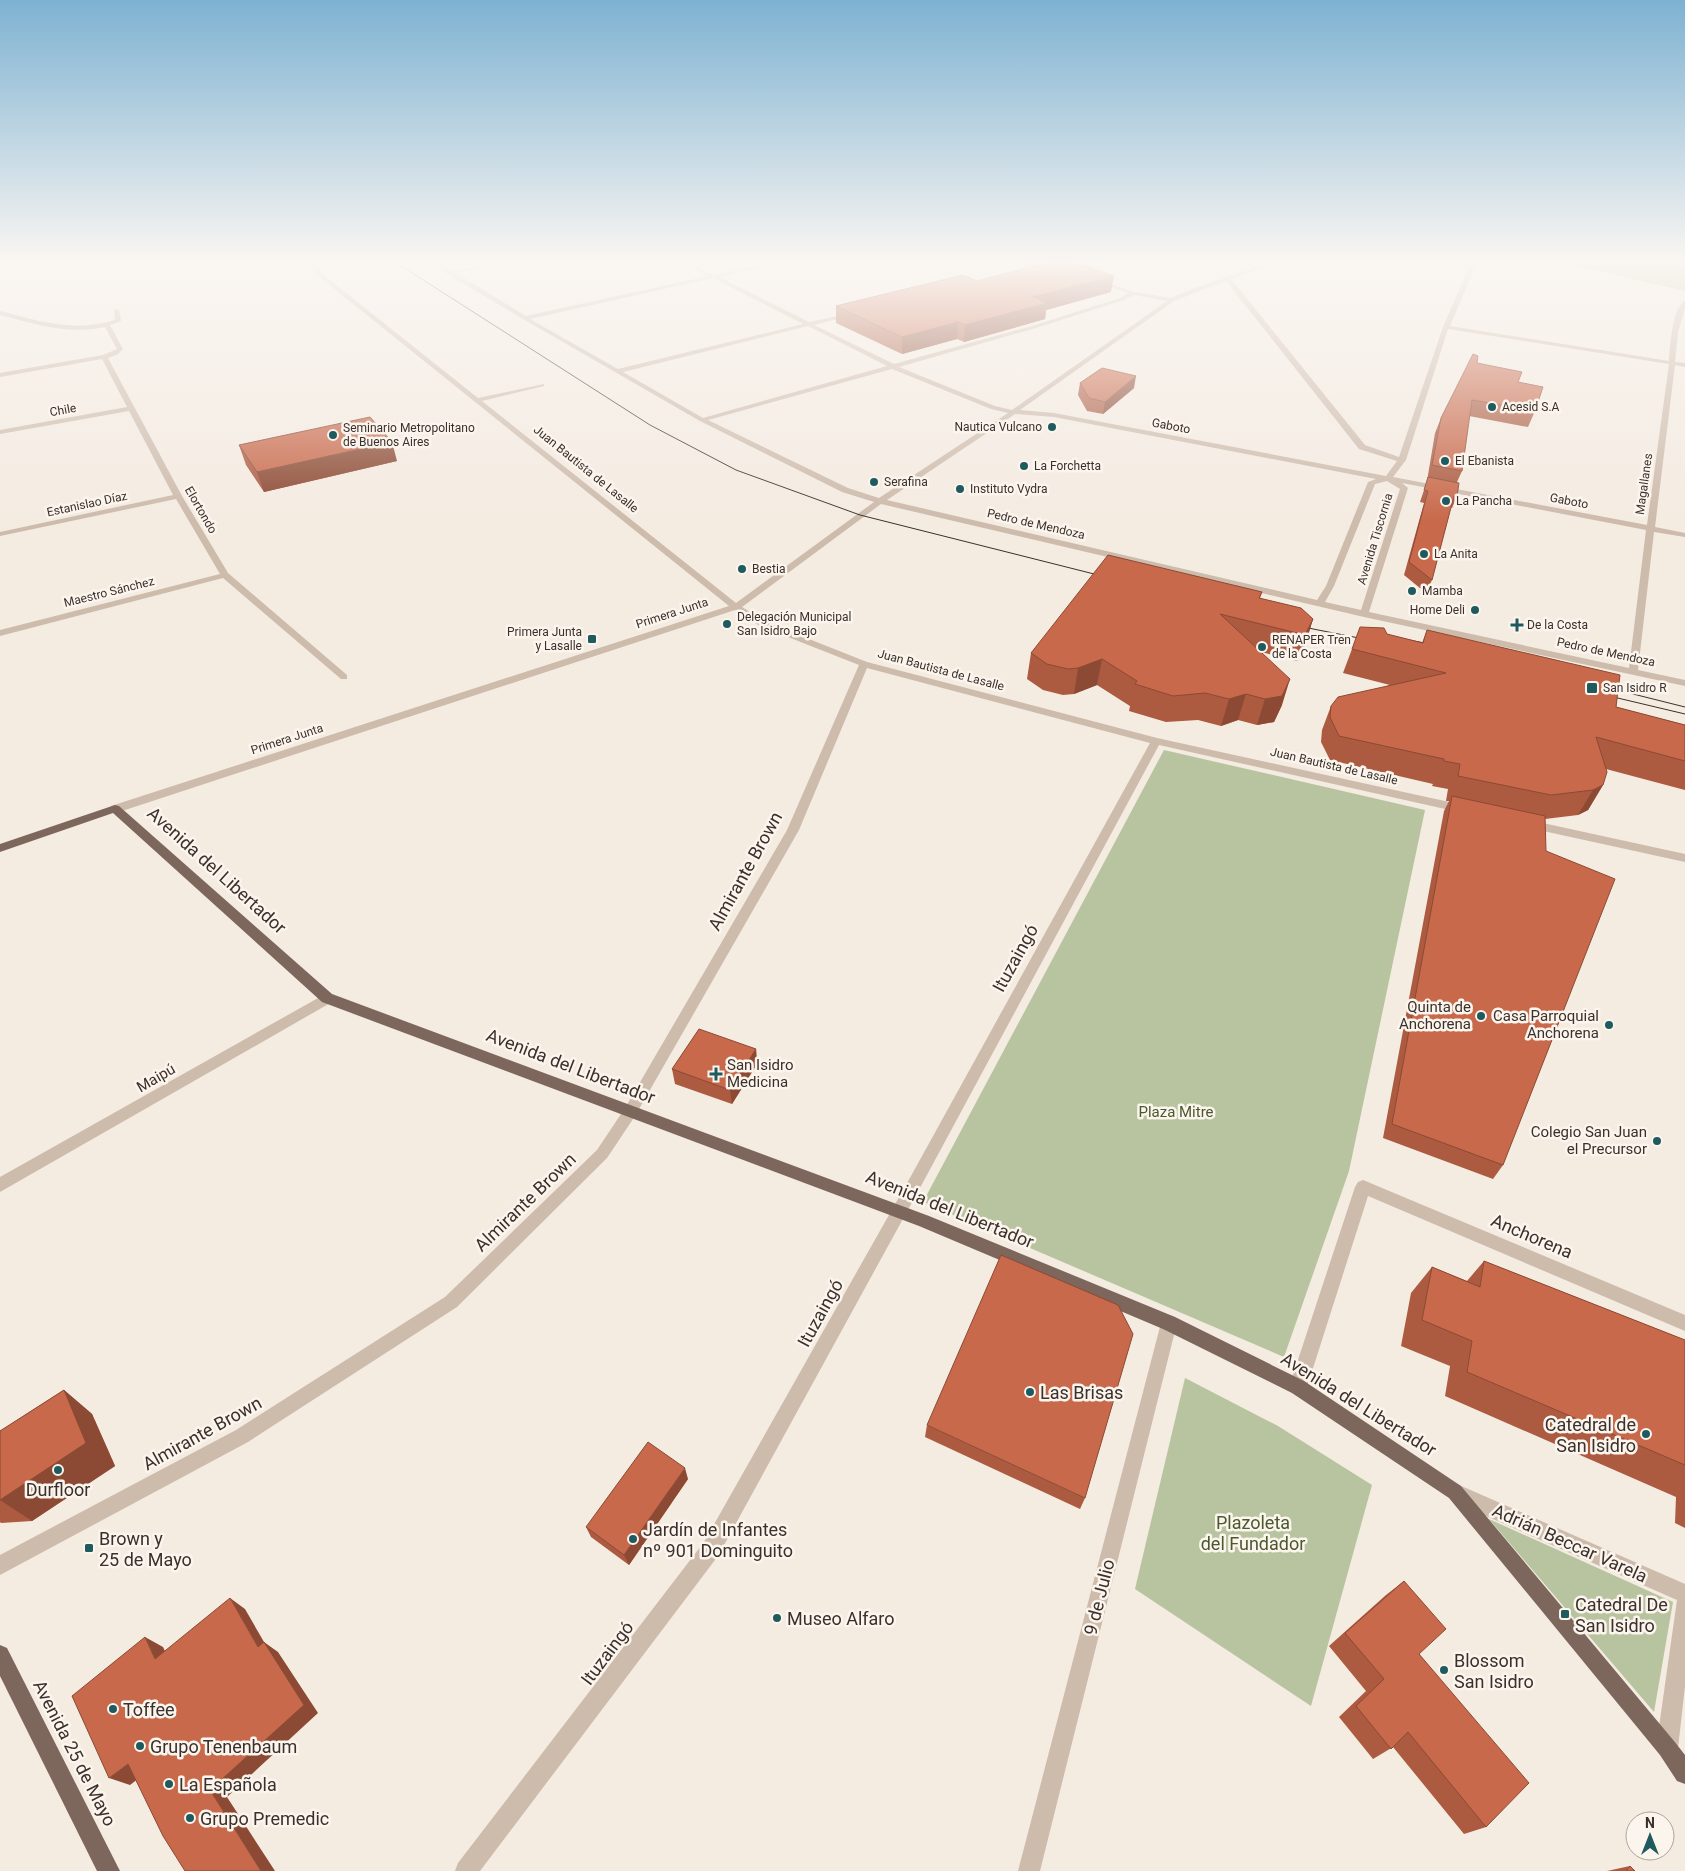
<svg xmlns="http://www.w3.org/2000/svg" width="1685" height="1871" viewBox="0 0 1685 1871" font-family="Roboto,sans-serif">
  <rect width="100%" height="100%" fill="#f4ebe1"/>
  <g fill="#b8c4a0">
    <polygon points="1550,260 1685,260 1685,291"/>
    <polygon points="1164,750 1425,810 1349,1171 1284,1357 923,1202"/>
    <polygon points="1185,1378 1278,1426 1372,1485 1311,1706 1135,1589"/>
    <polygon points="1489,1519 1673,1602 1654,1712"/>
  </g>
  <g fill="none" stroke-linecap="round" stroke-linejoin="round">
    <g fill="#cdbbac" fill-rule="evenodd">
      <polygon points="0,260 4,260 1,262"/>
      <path d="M305,260H311L326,277L478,398L544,384V386L482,401L736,603L874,502L842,492L700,421L523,319L447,274L427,260H434L452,271L508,260H520L456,273L526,316L708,276L677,260H684L714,275L781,260H792L719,277L809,322L853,313V315L814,325L894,364L1032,326L1120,298L1128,293L1096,281V279L1134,292L1171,298L1192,289L1276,260H1284L1231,279L1365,445L1399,457L1443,327L1472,260H1478L1450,326L1669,361C1670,345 1672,309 1685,300V308L1678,332L1675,362L1685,363V367L1675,365L1655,527L1685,533V537L1654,532L1638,670L1685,680V686L1364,617L881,504L742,607L766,622L867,662L1157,738L1463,805L1469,809L1463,813L1159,745L921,1186L718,1556L480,1871H455L458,1863L704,1542L911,1176L1150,743L867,668L799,830L635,1116L607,1158L457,1307L248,1442L0,1575V1555L236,1430L445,1297L597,1150L625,1108L787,830L859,665L760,626L735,610L119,812H111L109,809L111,806L729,606L322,279ZM713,278L803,324L618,369L530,319ZM1226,281L1359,449L1397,461L1386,476L1054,413L1020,410L1174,301ZM1134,295L1167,301L1012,410L995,406L899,367L1036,328L1124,300ZM808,326L887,366L703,418L623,372ZM1448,329L1669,364L1647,525L1393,477L1406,460ZM892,369L991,409L1008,413L879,498L848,488L708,420ZM1015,414L1054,417L1376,479L1368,482L1326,586L1317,600L887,500ZM1387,481L1400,489L1361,610L1325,602L1334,586L1375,484ZM1402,483L1646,530L1629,668L1369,612L1408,488Z"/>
      <polygon points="1039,260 1048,260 1066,267 1061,268"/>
      <path d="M114,309L119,310L121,321L110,325L123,349L118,354L108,358L182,496L228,573L347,675V679H341L223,578L0,636V630L220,574L176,499L0,536V532L173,495L129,411L0,434V430L127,407L102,359L0,377V373L103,355L117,349L105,327C69,335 35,324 0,315V311C39,321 75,333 115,320Z"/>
      <polygon points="1529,820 1685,854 1685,862 1525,827 1523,824 1525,821"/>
      <polygon points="327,993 332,994 334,998 332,1002 0,1192 0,1177"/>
      <polygon points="1363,1180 1685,1315 1685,1331 1368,1196 1307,1387 1304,1393 1298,1396 1292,1393 1289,1387 1355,1187 1358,1182"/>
      <polygon points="1169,1315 1175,1317 1177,1323 1040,1871 1018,1871 1161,1323 1163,1317"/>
      <polygon points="1459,1485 1685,1584 1685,1686 1678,1748 1674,1755 1667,1759 1660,1755 1656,1748 1677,1600 1452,1501 1450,1494 1452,1487"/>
    </g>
    <g fill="#7d675c" fill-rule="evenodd">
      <polygon points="115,805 119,806 332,994 929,1216 1175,1317 1304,1381 1461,1486 1674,1741 1685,1755 1685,1784 1677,1781 1660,1755 1449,1498 1292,1393 1163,1329 919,1226 322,1002 113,813 0,852 0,844"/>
      <polygon points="0,1645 7,1648 120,1871 97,1871 0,1676"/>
    </g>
    <g stroke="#3b302b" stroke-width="1">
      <polyline points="392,260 650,425 736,470 860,515 1106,577"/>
      <polyline points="1298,626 1369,640"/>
      <polyline points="1398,638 1435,645"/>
      <polyline points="1605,687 1685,707"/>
      <polyline points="1605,695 1685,714"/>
    </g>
  </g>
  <g fill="#ac5a40">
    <polygon points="977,281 1111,292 1046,310 1045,319 964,342 957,339 902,354 836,323 836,306"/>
    <polygon points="1477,363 1518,382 1535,411 1528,427 1469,416 1462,471 1457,482 1457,496 1452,508 1450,508 1432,580 1426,593 1404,575 1424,503 1420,502 1427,481 1435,433 1441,418"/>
    <polygon points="1080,383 1134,388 1103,414 1087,411 1078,395"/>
    <polygon points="239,445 397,461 264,492 246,465"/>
    <polygon points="1262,592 1260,598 1313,619 1305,645 1297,661 1261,652 1282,705 1274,722 1257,725 1238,720 1221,726 1198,720 1166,722 1129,711 1130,706 1097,685 1074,694 1063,695 1043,690 1027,679 1031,653"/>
    <polygon points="1427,630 1616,707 1685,725 1685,790 1606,769 1603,785 1588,810 1578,815 1545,819 1503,1165 1493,1179 1383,1138 1444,811 1449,801 1446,801 1448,789 1432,786 1433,784 1330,760 1321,742 1322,730 1331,706 1390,685 1343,673 1352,649 1387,634 1422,643"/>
    <polygon points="756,1049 757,1064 732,1104 675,1084 672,1069"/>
    <polygon points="1484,1261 1685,1340 1685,1528 1675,1523 1676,1497 1445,1396 1450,1366 1401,1346 1411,1293 1432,1267 1467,1281"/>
    <polygon points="64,1390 92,1414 115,1466 32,1521 1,1523 0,1522 0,1431"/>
    <polygon points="927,1425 1085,1498 1080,1509 925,1437"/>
    <polygon points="688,1479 629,1565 591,1537 586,1527"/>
    <polygon points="1404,1581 1419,1654 1486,1827 1464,1834 1393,1747 1373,1759 1339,1717 1366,1691 1329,1646 1386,1595"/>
    <polygon points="1630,1866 1635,1871 1607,1871"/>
  </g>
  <g fill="#8c4a34">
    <polygon points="1114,276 1111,292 1046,310 1045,319 964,342 965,325 1033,297"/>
    <polygon points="958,322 957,339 902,354 902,337"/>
    <polygon points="1136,376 1134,388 1103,414 1105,402"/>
    <polygon points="392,442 397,461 264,492 257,472"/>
    <polygon points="1313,619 1305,645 1297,661 1305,635"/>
    <polygon points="1102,659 1097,685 1074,694 1078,668"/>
    <polygon points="1290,679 1282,705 1274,722 1257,725 1265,699"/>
    <polygon points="1246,694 1238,720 1221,726 1229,699"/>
    <polygon points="1603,785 1588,810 1578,815 1593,790"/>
    <polygon points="756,1049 757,1064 732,1104 730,1090"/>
    <polygon points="64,1390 92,1414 115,1466 32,1521 0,1500"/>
    <polygon points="685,1468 688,1479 629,1565 624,1555"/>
    <polygon points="230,1598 245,1609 264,1642 278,1652 318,1713 227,1797 275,1871 261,1871 210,1790 258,1647"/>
    <polygon points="145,1637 163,1647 173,1668 155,1659"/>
    <polygon points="128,1764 147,1772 130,1785 109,1778"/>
  </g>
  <g fill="#c8694b" stroke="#8c4a34">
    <polygon points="1057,260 1069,260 1114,276 1033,297 1047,303 965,325 958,322 902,337 836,306 963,275 977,281"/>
    <polygon points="1473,354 1478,356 1477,363 1522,372 1518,382 1543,387 1535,411 1472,400 1462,471 1432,465 1441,418"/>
    <polygon points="1102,368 1136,376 1105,402 1089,398 1080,383"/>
    <polygon points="370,417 392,442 257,472 239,445"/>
    <polygon points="1428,477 1459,483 1457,496 1454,496 1432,580 1409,562 1428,491 1424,490"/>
    <polygon points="1108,555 1262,592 1259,598 1301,608 1313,619 1305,635 1220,614 1290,679 1282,696 1265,699 1246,694 1229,699 1205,693 1173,696 1135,684 1137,681 1102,659 1078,668 1068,669 1047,664 1031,653"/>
    <polygon points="1360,627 1384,628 1387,634 1423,643 1427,630 1620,675 1616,707 1685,725 1685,761 1596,737 1607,772 1603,785 1593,790 1551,795 1458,776 1460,764 1444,761 1444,759 1339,736 1330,717 1331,706 1338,697 1446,673 1352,649"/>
    <polygon points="1452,796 1545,816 1546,851 1615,879 1503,1165 1392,1124"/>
    <polygon points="699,1029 756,1049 730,1090 672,1069"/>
    <polygon points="1001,1255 1118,1305 1133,1334 1085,1498 927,1425"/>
    <polygon points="1484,1261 1685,1340 1685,1465 1467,1372 1472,1341 1422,1320 1432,1267 1480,1287"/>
    <polygon points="64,1390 86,1443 0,1500 0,1431"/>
    <polygon points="648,1442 685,1468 624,1555 586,1527"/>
    <polygon points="1404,1581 1446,1629 1419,1654 1529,1783 1486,1827 1408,1732 1391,1749 1356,1706 1384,1679 1345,1633"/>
    <polygon points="230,1598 258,1647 264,1642 304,1705 210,1790 261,1871 185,1871 163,1836 128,1764 109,1778 72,1696 145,1637 155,1659"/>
    <polygon points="1630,1866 1635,1871 1626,1871"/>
  </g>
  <linearGradient id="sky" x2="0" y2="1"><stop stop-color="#7eb2d2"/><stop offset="0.5" stop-color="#faf6f2"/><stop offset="1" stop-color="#faf6f2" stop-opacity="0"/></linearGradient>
  <rect width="1685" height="522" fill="url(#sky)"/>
  <g fill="#1f5a5e" stroke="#fbf5ee" stroke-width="2">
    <circle cx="1492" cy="407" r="5"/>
    <circle cx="1052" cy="427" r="5"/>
    <circle cx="333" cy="435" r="5"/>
    <circle cx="1445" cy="461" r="5"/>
    <circle cx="1024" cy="466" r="5"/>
    <circle cx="874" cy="482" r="5"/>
    <circle cx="960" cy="489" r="5"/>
    <circle cx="1446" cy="501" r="5"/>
    <circle cx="1424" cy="554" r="5"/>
    <circle cx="742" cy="569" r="5"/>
    <circle cx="1412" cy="591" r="5"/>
    <circle cx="1475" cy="610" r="5"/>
    <circle cx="727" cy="624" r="5"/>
    <path d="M1514.5 617.5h5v5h5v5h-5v5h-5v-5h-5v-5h5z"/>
    <rect x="587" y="634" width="10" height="10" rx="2.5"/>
    <circle cx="1262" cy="647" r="5"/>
    <rect x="1586" y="682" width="12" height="12" rx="2.5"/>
    <circle cx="1481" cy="1016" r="5"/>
    <circle cx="1609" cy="1025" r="5"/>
    <path d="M713.5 1066.5h5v5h5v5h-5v5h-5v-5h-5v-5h5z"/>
    <circle cx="1657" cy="1141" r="5"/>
    <circle cx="1030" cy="1392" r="5"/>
    <circle cx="1646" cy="1434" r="5"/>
    <circle cx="58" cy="1470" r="5"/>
    <circle cx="633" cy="1539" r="5"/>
    <rect x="84" y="1543" width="10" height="10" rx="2.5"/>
    <rect x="1560" y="1609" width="10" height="10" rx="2.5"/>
    <circle cx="777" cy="1618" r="5"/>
    <circle cx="1444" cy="1670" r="5"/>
    <circle cx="113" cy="1709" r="5"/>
    <circle cx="140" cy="1746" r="5"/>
    <circle cx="169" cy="1784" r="5"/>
    <circle cx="190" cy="1818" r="5"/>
  </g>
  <g text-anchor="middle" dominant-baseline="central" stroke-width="5" stroke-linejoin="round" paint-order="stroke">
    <g font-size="12" fill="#3b302b" stroke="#fbf5ee" text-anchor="start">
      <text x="1502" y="407">Acesid S.A</text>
      <text x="1042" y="427" text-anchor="end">Nautica Vulcano</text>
      <text x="343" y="428">Seminario Metropolitano<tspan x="343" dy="14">de Buenos Aires</tspan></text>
      <text x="1455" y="461">El Ebanista</text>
      <text x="1034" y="466">La Forchetta</text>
      <text x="884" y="482">Serafina</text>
      <text x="970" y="489">Instituto Vydra</text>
      <text x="1456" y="501">La Pancha</text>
      <text x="1434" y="554">La Anita</text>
      <text x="752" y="569">Bestia</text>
      <text x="1422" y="591">Mamba</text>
      <text x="1465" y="610" text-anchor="end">Home Deli</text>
      <text x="737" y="617">Delegación Municipal<tspan x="737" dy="14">San Isidro Bajo</tspan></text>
      <text x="1527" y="625">De la Costa</text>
      <text x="582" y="632" text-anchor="end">Primera Junta<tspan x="582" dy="14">y Lasalle</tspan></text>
      <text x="1272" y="640">RENAPER Tren<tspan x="1272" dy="14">de la Costa</tspan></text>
      <text x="1603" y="688">San Isidro R</text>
    </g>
    <g font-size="12" fill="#3b302b" stroke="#fbf5ee">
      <text transform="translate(63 410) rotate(-10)">Chile</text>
      <text transform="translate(1171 426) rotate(11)">Gaboto</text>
      <text transform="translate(586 469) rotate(39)">Juan Bautista de Lasalle</text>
      <text transform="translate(1644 484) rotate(-82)">Magallanes</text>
      <text transform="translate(1569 501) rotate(11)">Gaboto</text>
      <text transform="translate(87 504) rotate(-12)">Estanislao Díaz</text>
      <text transform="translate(201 510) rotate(60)">Elortondo</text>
      <text transform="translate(1036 524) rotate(13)">Pedro de Mendoza</text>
      <text transform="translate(1375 539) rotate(-73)">Avenida Tiscornia</text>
      <text transform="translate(109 592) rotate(-14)">Maestro Sánchez</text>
      <text transform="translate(672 613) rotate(-18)">Primera Junta</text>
      <text transform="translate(1606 652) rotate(12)">Pedro de Mendoza</text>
      <text transform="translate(941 670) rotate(15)">Juan Bautista de Lasalle</text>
      <text transform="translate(287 739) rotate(-18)">Primera Junta</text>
      <text transform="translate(1334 766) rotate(13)">Juan Bautista de Lasalle</text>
    </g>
    <g font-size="15" fill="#3b302b" stroke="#fbf5ee" text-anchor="end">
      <text x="1471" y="1007">Quinta de<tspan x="1471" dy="17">Anchorena</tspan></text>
      <text x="1599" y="1016">Casa Parroquial<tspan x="1599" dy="17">Anchorena</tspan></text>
      <text x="727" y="1065" text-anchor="start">San Isidro<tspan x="727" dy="17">Medicina</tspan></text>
      <text x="1647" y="1132">Colegio San Juan<tspan x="1647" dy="17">el Precursor</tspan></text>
    </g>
    <g font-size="15" fill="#3b302b" stroke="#fbf5ee">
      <text transform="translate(156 1078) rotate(-30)">Maipú</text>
    </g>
    <g font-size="15" fill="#4a5a2e" stroke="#fbf5ee">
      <text x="1176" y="1112">Plaza Mitre</text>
    </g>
    <g font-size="18" fill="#3b302b" stroke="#fbf5ee">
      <text transform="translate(217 870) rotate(42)">Avenida del Libertador</text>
      <text transform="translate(745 871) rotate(-61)">Almirante Brown</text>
      <text transform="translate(1015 958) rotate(-61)">Ituzaingó</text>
      <text transform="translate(571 1066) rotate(21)">Avenida del Libertador</text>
      <text transform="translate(525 1202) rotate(-44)">Almirante Brown</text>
      <text transform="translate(950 1209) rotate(22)">Avenida del Libertador</text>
      <text transform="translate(1532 1236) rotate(23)">Anchorena</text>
      <text transform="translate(820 1313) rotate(-61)">Ituzaingó</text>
      <text transform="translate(1359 1404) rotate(32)">Avenida del Libertador</text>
      <text transform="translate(202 1433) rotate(-29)">Almirante Brown</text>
      <text transform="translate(1570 1543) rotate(24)">Adrián Beccar Varela</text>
      <text transform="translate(1099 1597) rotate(-76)">9 de Julio</text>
      <text transform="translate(607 1653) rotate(-53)">Ituzaingó</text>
      <text transform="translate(75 1753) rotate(63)">Avenida 25 de Mayo</text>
    </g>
    <g font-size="18" fill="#3b302b" stroke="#fbf5ee" text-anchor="start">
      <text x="1040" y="1392">Las Brisas</text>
      <text x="1636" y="1424" text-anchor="end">Catedral de<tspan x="1636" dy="21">San Isidro</tspan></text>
      <text x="58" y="1489" text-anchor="middle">Durfloor</text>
      <text x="643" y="1529">Jardín de Infantes<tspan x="643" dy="21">nº 901 Dominguito</tspan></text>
      <text x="99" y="1538">Brown y<tspan x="99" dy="21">25 de Mayo</tspan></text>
      <text x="1575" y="1604">Catedral De<tspan x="1575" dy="21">San Isidro</tspan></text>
      <text x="787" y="1618">Museo Alfaro</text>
      <text x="1454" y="1660">Blossom<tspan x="1454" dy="21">San Isidro</tspan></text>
      <text x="123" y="1709">Toffee</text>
      <text x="150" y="1746">Grupo Tenenbaum</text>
      <text x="179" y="1784">La Española</text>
      <text x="200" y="1818">Grupo Premedic</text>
    </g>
    <g font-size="18" fill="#4a5a2e" stroke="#fbf5ee">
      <text x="1253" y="1522">Plazoleta<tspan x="1253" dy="21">del Fundador</tspan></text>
    </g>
  </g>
  <g transform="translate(1650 1836)"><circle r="24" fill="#fbf5ee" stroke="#aea6a0"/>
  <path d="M0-4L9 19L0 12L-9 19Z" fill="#1f5a5e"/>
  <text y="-8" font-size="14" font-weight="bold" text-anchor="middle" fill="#3b302b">N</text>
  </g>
</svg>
